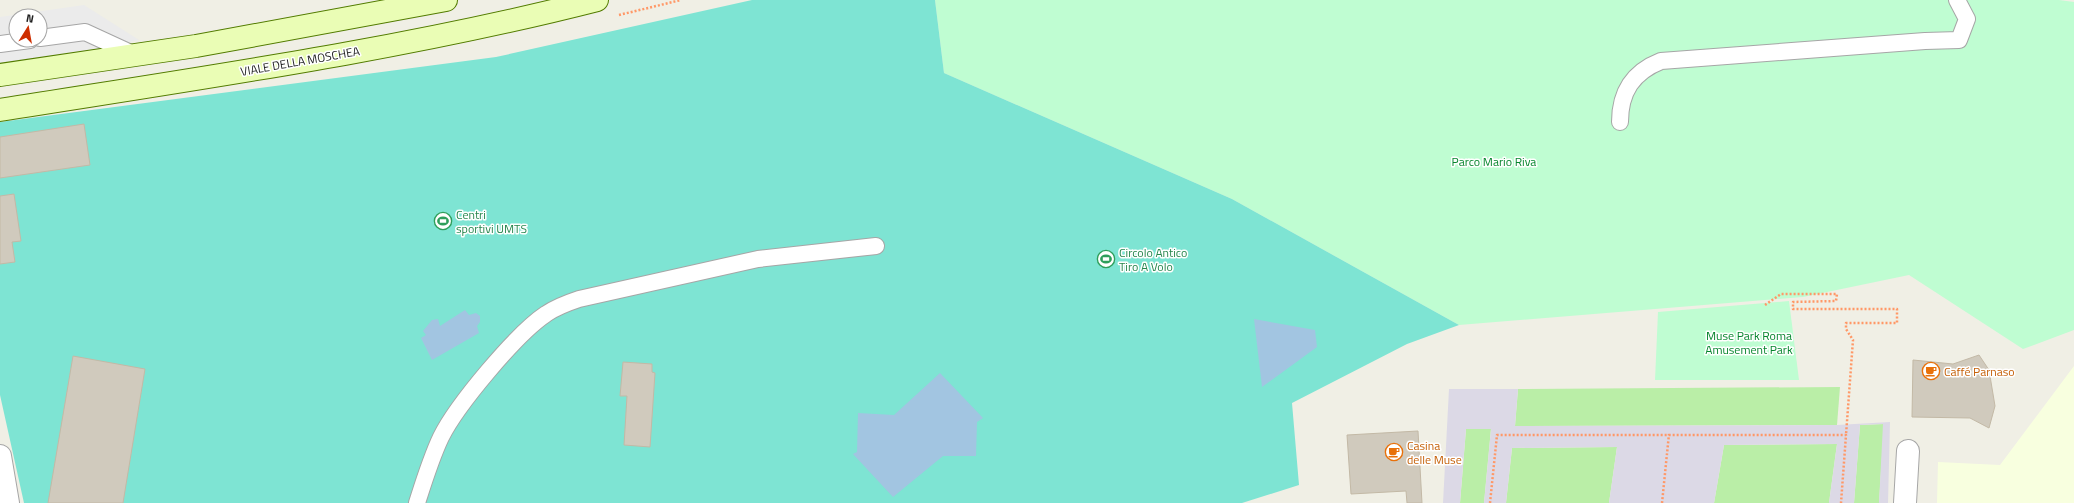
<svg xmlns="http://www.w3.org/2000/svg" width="2074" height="503" viewBox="0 0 2074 503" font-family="'Titillium Web',sans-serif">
  <rect width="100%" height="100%" fill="#f0efe5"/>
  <polygon fill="#f8ffdf" points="2074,366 2074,503 1937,503 1938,462 2000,465"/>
  <g fill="#baeea7">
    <polygon points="1840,387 1837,425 1515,426 1518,389"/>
    <polygon points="1884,424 1879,503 1854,503 1860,425"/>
    <polygon points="1466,429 1491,429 1484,503 1460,503"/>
    <polygon points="1837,444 1829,503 1714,503 1724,445"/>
    <polygon points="1617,447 1609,503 1506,503 1512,448"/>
  </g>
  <g fill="#bffdd2">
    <polygon points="935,0 2059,0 2074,2 2074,330 2023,349 1909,275 1803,297 1459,325 1232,199 944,73"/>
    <polygon points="1789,301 1799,380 1655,380 1658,312"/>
  </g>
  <polygon fill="#7ee4d3" points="752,0 935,0 944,73 1232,199 1459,325 1407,344 1292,403 1299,485 1242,503 24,503 0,395 0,122 496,57"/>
  <path fill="#ebebeb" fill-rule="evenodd" d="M84,5L139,40L78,53L0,65V17ZM16,16H40V40H16Z"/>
  <polygon fill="#dcd9e6" points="1449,389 1518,389 1515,426 1837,425 1890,422 1888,503 1879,503 1883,424 1860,425 1854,503 1829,503 1837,444 1724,445 1714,503 1609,503 1617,447 1512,448 1506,503 1484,503 1491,429 1466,429 1460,503 1443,503"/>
  <g fill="#a2c5e1">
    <polygon points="465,310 469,315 476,313 480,316 480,322 477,326 479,333 432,360 421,338 426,335 423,331 432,320 438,319 440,326"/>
    <polygon points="1254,319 1315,330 1317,347 1262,387"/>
    <polygon points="940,373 983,418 977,422 976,456 943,456 893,497 853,454 857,452 858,413 894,415"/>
  </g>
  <g fill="#d0cabd" stroke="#c3b9a6">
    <polygon points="84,124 90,165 0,178 0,137"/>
    <polygon points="14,194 21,241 12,242 15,262 0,264 0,196"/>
    <polygon points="1979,355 1989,370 1995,406 1989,428 1970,418 1912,417 1913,360 1953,364"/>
    <polygon points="73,356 145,369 123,503 48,503"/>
    <polygon points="623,362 652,364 652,372 655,373 650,447 624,445 627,396 620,396"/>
    <polygon points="1418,431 1422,503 1407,503 1406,491 1351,494 1347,435"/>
  </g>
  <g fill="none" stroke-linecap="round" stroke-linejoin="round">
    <defs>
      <g id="lane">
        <polyline points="40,38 85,32 135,55"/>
        <polyline points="0,44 30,40"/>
        <path d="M1620,122C1620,92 1633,72 1661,61L1925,41L1959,40L1967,19L1957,0"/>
        <path d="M417,503C424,481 431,458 441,437C457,405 516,334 546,314C556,307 567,303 579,299L758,259L876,246"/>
      </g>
      <g id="street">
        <polyline points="0,456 8,503"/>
        <polyline points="1905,503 1908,451"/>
      </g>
      <g id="secondary">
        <polyline points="0,75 196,46 446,0"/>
        <path d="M0,110C200,78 401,50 597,0"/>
      </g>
    </defs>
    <use href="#lane" stroke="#a6a6a6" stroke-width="18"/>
    <use href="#street" stroke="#a6a6a6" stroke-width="24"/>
    <use href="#secondary" stroke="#537c00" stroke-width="24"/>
    <g stroke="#ff9867" stroke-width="2.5" stroke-dasharray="2 2" stroke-linecap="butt">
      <polyline points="619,15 681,0"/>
      <polyline points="1765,305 1781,294 1837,294 1836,301 1793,302 1793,309 1897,309 1897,323 1846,323 1846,329 1853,340 1846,435"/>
      <polyline points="1490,503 1497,435 1846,435 1841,503"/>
      <polyline points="1662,503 1669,434"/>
    </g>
    <use href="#lane" stroke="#fff" stroke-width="16"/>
    <use href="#street" stroke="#fff" stroke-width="22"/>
    <use href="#secondary" stroke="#eafdb5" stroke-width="22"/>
  </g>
  <defs>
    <symbol id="stadium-ring" viewBox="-11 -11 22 22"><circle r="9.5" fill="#fff" stroke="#2e9e5b" stroke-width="1.5"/><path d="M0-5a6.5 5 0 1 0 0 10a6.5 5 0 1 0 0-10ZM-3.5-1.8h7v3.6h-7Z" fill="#2e9e5b"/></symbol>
    <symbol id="cafe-ring" viewBox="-11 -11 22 22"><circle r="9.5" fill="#fff" stroke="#e8710a" stroke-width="1.5"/><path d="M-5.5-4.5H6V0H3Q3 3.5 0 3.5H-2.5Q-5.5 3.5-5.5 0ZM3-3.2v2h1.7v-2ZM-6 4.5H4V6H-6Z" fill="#e8710a"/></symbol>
  </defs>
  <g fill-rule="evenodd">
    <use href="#stadium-ring" x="433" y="211" width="20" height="20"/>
    <use href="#stadium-ring" x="1096" y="249" width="20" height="20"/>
    <use href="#cafe-ring" x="1921" y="361" width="20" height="20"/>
    <use href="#cafe-ring" x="1384" y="442" width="20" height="20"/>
  </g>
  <g text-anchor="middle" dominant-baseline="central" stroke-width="3" stroke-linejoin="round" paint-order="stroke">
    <g font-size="12" fill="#1f1f1f" stroke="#fff">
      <text transform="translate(300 61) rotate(-10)">VIALE DELLA MOSCHEA</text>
    </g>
    <g font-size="12" fill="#05852c" stroke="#fff">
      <text x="1494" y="161">Parco Mario Riva</text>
      <text x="1749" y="335">Muse Park Roma<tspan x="1749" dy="14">Amusement Park</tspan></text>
    </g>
    <g font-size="12" fill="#27864d" stroke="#fff" text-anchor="start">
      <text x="456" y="214">Centri<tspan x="456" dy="14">sportivi UMTS</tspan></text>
      <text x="1119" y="252">Circolo Antico<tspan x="1119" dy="14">Tiro A Volo</tspan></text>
    </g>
    <g font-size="12" fill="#c56008" stroke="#fff" text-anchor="start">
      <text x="1944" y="371">Caffé Parnaso</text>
      <text x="1407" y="445">Casina<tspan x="1407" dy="14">delle Muse</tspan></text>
    </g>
  </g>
  <g transform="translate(28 28) rotate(11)"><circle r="19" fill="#ffffff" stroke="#a5a5a5"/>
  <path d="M0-3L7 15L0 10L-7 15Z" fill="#ce2e00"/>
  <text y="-6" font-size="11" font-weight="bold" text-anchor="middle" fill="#1f1f1f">N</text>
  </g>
</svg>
